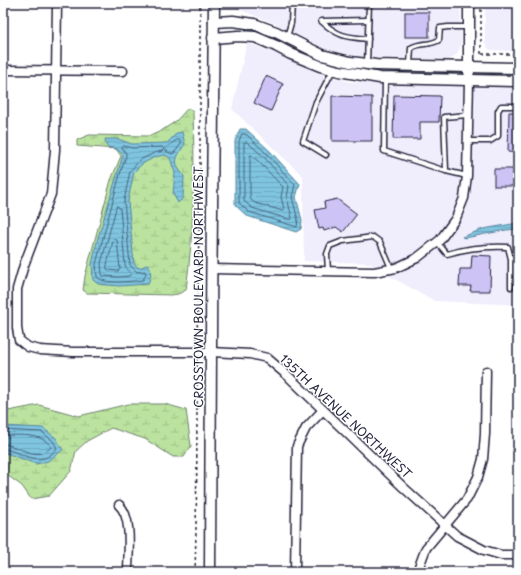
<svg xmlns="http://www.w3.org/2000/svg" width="521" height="575" viewBox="0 0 521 575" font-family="'Playpen Sans',sans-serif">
  <defs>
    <pattern id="wetland-marsh" width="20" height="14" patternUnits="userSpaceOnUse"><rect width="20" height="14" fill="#bbe39f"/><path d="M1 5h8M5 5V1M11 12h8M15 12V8" fill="none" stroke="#a0c28a"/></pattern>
    <pattern id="water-rules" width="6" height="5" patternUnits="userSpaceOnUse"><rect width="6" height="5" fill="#7fc5e0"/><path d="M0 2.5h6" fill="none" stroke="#6da9c1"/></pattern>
  </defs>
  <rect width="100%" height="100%" fill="#fff"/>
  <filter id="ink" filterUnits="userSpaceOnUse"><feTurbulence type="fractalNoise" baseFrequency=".025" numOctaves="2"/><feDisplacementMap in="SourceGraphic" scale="8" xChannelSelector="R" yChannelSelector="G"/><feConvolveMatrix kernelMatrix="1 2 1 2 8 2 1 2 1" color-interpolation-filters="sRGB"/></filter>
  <g filter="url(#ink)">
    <g fill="#f0edfc">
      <polygon points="235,3 460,3 461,45 457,54 449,60 355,57 324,48 274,23 235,8"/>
      <polygon points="485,3 518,3 518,51 490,50 485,43"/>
      <polygon points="247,43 287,57 317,73 350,82 518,87 518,305 435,301 389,276 370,263 304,261 303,176 232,109"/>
    </g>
    <g fill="url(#wetland-marsh)" stroke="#6e826d">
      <path d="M188,108L193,112C195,171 194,231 186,290L178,294L171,295L87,293L83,290L85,276L111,180L121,156L116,149L77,146V140L89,135L150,136L161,131L176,121Z"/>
      <polygon points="128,404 165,404 186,410 191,446 184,457 173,457 145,439 111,428 87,441 76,451 71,471 49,496 31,499 22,486 3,472 3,412 39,405 79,416"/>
    </g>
    <g fill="url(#water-rules)" stroke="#5a849e">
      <polygon points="240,129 246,129 270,151 300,184 296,197 302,220 301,229 296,232 247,216 235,205 235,141"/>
      <path d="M182,132L185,144C176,158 172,162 184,176L183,198L178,203L173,194L175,173L170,158L165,155L155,157L142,164L134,172L128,201L134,264L139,268L149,264L151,275L148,284L119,286L98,284L93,280L92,264L97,241L123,155L117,149L107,147L105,139H118L132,144L167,143L177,133Z"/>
      <polygon points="518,223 518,229 506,230 465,238 462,237 483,229"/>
      <polygon points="3,426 43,428 56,438 63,450 48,461 36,464 3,452"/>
    </g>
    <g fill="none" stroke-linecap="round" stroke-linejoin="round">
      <g stroke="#47637d" stroke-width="1">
        <polygon points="242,134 244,134 247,135 267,154 295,185 292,197 298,220 297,227 249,212 239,203 239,142"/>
        <polygon points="177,140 180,140 181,144 174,153 172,154 166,151 166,148"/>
        <polygon points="245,142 247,142 264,157 289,186 287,198 292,218 291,220 252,208 244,201 244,144"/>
        <path d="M124,146L132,148L162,147L164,149L162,151L154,153L140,160L130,171L124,201L130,265L137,272L145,271L146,274L143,280C133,281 104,285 97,277L96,264L120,174L126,156V153L122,148Z"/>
        <polygon points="251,155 259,162 283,187 281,197 284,209 283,211 255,203 250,199 250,157"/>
        <polygon points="117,206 120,208 125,265 127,269 131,274 129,276 119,277 103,276 102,274 101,264"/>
        <polygon points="114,239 117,240 120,269 118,271 109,270 107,269 107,265"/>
        <path d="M3,430L42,432L53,441L57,448C40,471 23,451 3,449"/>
        <path d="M3,435C17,436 43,432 51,447C37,463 19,445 3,444"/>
      </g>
    </g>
    <g fill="#cdc3f5" stroke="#22223b">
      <rect x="307" y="3" width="58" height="3"/>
      <rect x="405" y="12" width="24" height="25"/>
      <polygon points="266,76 283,84 271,111 254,103"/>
      <polygon points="394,95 440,96 439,122 420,122 420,139 393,139"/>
      <polygon points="332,96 372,97 372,141 332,141"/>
      <polygon points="509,112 518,112 518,153 508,152"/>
      <rect x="494" y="169" width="24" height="17"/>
      <polygon points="337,199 357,214 343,232 336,227 324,231 323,228 319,229 315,210 325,208 324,202"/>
      <polygon points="472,255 491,256 490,291 470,291 471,286 459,286 460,269 471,269"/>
    </g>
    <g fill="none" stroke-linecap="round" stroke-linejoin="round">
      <defs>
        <g id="service">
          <polyline points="287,37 291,23 292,3"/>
          <path d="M368,39C346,37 339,37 321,21L368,20"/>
          <polyline points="367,64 369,3"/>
          <path d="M410,64L411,48C420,42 429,46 439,40L440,28L448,27H469"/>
          <polyline points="385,79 384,151 446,171"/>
          <polyline points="468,141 490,141 498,136 498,111 501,106 518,106"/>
          <polyline points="326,155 303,141 316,102 333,70"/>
          <polyline points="467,176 446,171 444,117 468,115"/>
          <path d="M437,242L447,254C467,248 487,246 508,247L511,259V287"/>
          <polyline points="328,271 327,254 330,246 343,241 373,237 380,242 391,268"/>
        </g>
        <g id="minor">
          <polyline points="57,3 55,150 51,194 24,265 17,289 17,328 19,340 28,347 40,350 73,352 211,352 250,354 267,358 288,376 403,487 457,536 484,550 501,555 518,555"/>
          <polyline points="3,70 123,71"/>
          <polyline points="212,269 374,272 396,268 417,258 440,240 456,218 464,198 467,176 469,80"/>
          <path d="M119,505C133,517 128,554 128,572"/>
          <polyline points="295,572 297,446 306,428 323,410"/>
          <polyline points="417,572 426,548 467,499 478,477 483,459 485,434 486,371"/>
        </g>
        <g id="tertiary">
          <polyline points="214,22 233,21 254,24 276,32 322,55 350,62 376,65 518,68"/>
          <polyline points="213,38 238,36 255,37 276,46 291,54 320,66 339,71 380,78 518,81"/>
          <polyline points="469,72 469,3"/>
          <path d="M210,572C211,382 211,193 214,3"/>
        </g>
      </defs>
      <use href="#service" stroke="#22223b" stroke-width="7"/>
      <use href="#minor" stroke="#22223b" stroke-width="11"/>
      <use href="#tertiary" stroke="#22223b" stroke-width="13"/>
      <g stroke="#22223b" stroke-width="1.5" stroke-dasharray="3 3" stroke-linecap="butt">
        <polyline points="481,54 481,3"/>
        <polyline points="482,54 518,54"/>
        <polyline points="197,345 200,163 200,3"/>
        <path d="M195,572C197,501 197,430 197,359"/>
      </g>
      <use href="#service" stroke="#fff" stroke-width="4"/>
      <use href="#minor" stroke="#fff" stroke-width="8"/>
      <use href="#tertiary" stroke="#fff" stroke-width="10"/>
    </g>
  </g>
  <g text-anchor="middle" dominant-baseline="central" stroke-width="3" stroke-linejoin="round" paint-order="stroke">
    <g font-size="12" fill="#22223b" stroke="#fff">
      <text transform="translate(198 287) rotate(-90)">CROSSTOWN BOULEVARD NORTHWEST</text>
      <text transform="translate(346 416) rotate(43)">135TH AVENUE NORTHWEST</text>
    </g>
  </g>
  <rect width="521" height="575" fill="none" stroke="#fff" stroke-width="16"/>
  <rect x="8" y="8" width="505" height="559" fill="none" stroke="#22223b" stroke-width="1.5" filter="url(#ink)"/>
</svg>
